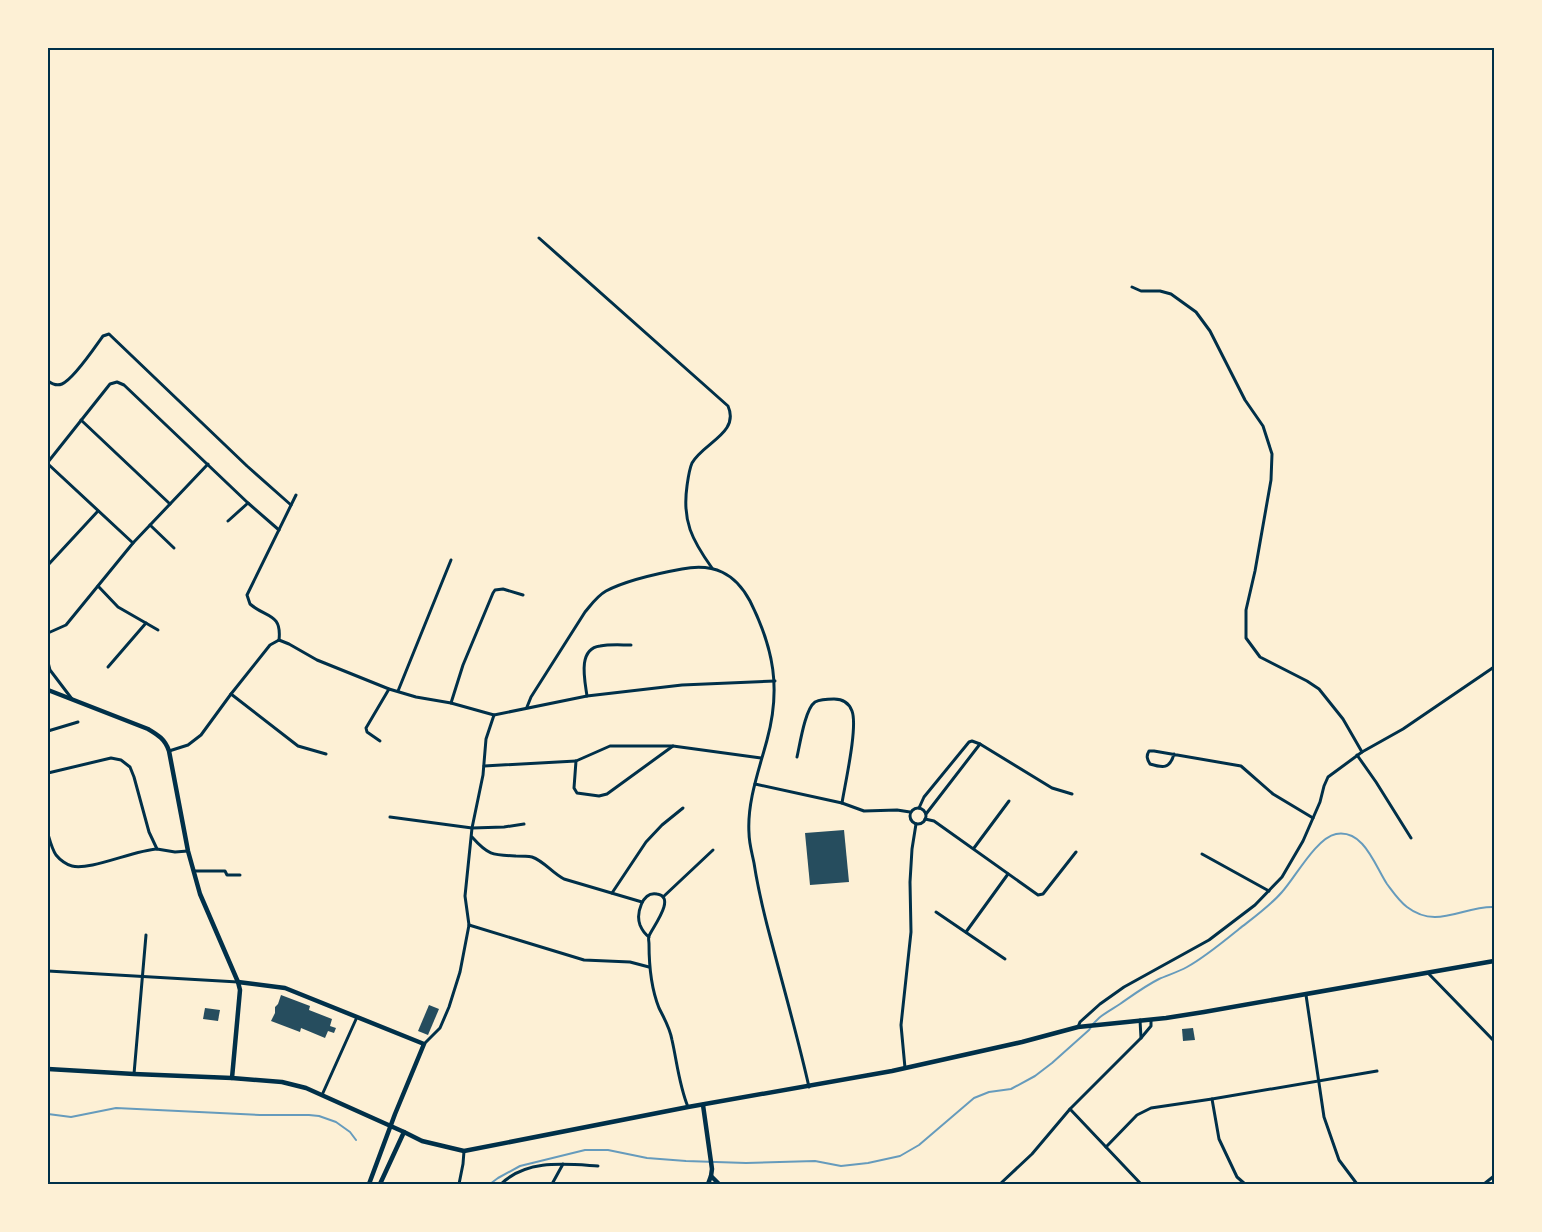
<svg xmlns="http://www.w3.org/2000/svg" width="1542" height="1232" viewBox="0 0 1542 1232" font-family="'Asap Condensed',sans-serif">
  <rect width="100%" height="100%" fill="#fdf0d5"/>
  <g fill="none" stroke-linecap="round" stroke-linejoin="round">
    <g stroke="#669bbc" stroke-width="2">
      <polyline points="48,1114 71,1117 116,1108 260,1115 309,1115 319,1116 336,1122 350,1132 356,1140"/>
      <path d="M490,1184L498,1178L520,1166L585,1150H608L647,1158L686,1161L746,1163L815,1161L841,1166L868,1163L900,1156L919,1145L974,1098L989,1092L1011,1089L1035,1076L1052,1063L1089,1030C1096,1017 1108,1012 1120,1004C1133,995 1145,986 1159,979C1168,975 1178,972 1187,967C1205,957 1223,942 1239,929C1253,918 1270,906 1282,892C1295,878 1316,838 1336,834C1364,829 1375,866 1387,884C1393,892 1399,901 1407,907C1437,930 1462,906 1494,907"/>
    </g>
  </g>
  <g fill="#264d5e">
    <polygon points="844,830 849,882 810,885 805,833"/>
    <polygon points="281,995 310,1006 309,1010 332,1019 330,1026 336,1028 334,1033 328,1031 325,1038 301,1028 300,1032 271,1021 275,1013 275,1007 278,1004"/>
    <polygon points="429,1005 439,1009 428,1035 418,1031"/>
    <polygon points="205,1008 220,1010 218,1021 203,1019"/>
    <polygon points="1193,1028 1195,1040 1183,1041 1182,1029"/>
  </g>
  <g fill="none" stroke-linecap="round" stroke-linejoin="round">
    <g stroke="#003049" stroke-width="3">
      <path d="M539,238L728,406C740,433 703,443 692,463C689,470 688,479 687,486C682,521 692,540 712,568"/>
      <polyline points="1132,287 1141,291 1160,291 1171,294 1196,312 1210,331 1245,400 1263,426 1272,454 1271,480 1255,571 1246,610 1246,638 1260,657 1307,681 1319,689 1343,719 1362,752"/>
      <path d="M48,381C52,384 57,386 62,384C74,379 95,347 103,336L109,334L247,466L291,505"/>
      <polyline points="81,420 170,504"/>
      <polyline points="48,462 110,384 117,382 124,385 248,503 279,530"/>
      <polyline points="48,464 133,543"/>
      <polyline points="228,521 248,503"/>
      <polyline points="150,525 174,548"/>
      <polyline points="48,565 98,511"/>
      <polyline points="98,586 118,607 158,630"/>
      <polyline points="48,633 66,625 133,543 208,464"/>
      <polyline points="279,640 289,644 317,660 389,689 416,697 451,703 494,715 587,696 682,685 775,681"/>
      <path d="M279,640C282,613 266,618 250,604L247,595L296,495"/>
      <polyline points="48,662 50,670 72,699"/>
      <polyline points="108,667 146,623"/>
      <polyline points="398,691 451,560"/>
      <polyline points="231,694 298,746 326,754"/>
      <path d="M587,696C585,681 577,649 600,646C610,644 621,645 631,645"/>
      <polyline points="451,703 463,665 493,593 495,590 503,589 523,595"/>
      <path d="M527,707L531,697L585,612C591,605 597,596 606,591C625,581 660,573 682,569C714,563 735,573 750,601C774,649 781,689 767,740C759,770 747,802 749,833C749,843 752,853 754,863C758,889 764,914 771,940C784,989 798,1038 809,1087"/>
      <polyline points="48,731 78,722"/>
      <polyline points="380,741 367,732 366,728 389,689"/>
      <polyline points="169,751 188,745 201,735 231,694 270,645 279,640"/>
      <path d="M1174,754C1170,769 1163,768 1150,764C1147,759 1146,756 1149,751H1154L1241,766L1273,794L1313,818"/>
      <polyline points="1357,755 1376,782 1411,838"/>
      <path d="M797,757C800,744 805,709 815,702C821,699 828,699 834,699C842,699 849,703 852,711C858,727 845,784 842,803"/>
      <polyline points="576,761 574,788 577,793 599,796 607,794 673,746"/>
      <polyline points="484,766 576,761 610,746 673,746 761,758"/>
      <polyline points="48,773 111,758 121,760 130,767 134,777 149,832 157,849 175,852 188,851"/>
      <polyline points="755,784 842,803 864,811 897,810 910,812"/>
      <circle cx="918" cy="816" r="8"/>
      <polyline points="919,808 924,797 969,742 972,741 980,744 1052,788 1072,794"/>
      <polyline points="926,814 980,744"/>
      <polyline points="390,817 472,828 504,827 524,824"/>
      <polyline points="925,819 934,821 1038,895 1043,894 1076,852"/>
      <path d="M48,834C50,841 52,849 56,855C60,860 67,865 72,866C89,871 135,850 157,849"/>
      <path d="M472,837C488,855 492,855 516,856C521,856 527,856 532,857C544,861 552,873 564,879L642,902"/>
      <polyline points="974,848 1009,801"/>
      <polyline points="1202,854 1269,891"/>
      <polyline points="194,871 225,871 227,875 240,875"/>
      <polyline points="612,893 646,842 662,825 683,808"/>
      <polyline points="663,897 713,850"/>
      <polyline points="936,912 1005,959"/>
      <polyline points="469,925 584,960 630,962 649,967"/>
      <polyline points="966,932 1008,874"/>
      <path d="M649,937C645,934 642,930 640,925C636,914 642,891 657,894C677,897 652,928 649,936C648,939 649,941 649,944C649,965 651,988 659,1008C664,1018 670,1028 672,1040C677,1062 679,1085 688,1107"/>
      <polyline points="48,971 238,982"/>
      <polyline points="1428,973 1494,1041"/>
      <polyline points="1306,995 1324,1117 1339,1160 1357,1184"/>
      <polyline points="1140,1020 1141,1038"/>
      <polyline points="1078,1027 1080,1022 1100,1004 1124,987 1209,940 1255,905 1282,877 1303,841 1320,802 1324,786 1328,777 1362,752 1403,729 1494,667"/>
      <polyline points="424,1044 440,1028 449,1007 460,972 469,925 465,896 472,828 483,775 486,739 494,715"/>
      <polyline points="905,1068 901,1025 911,932 910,882 912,849 916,824"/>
      <polyline points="134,1074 146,935"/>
      <polyline points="322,1095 357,1017"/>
      <polyline points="1212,1099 1219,1139 1237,1177 1245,1184"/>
      <polyline points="1070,1109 1141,1184"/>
      <polyline points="1106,1147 1137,1115 1151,1108 1212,1099 1377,1071"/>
      <polyline points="459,1184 463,1164 464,1151"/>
      <path d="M501,1184C527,1159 565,1164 598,1166"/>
      <polyline points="552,1184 563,1164"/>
      <polyline points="1000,1184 1032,1154 1070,1109 1141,1038 1151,1026 1151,1020"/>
      <polyline points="1484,1184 1494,1176"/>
    </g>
    <g stroke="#003049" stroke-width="4.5">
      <polyline points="48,1069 134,1074 232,1078"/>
      <polyline points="703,1105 712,1169 711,1176 708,1184"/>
      <polyline points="404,1132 422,1141 464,1151 688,1107 892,1071 1022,1042 1078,1027 1166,1018 1204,1012 1494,961"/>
      <polyline points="711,1176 719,1184"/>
    </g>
    <g stroke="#003049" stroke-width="4.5">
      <path d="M48,690L148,729C158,735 165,739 169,751L188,851L200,894L238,982L240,990L232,1078L282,1082L306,1088L404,1132L380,1184"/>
      <polyline points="238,982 285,988 424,1044 395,1114 369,1184"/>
    </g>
  </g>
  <rect width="1542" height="1232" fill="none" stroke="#fdf0d5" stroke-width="98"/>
  <rect x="49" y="49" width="1444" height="1134" fill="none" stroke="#003049" stroke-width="2"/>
</svg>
